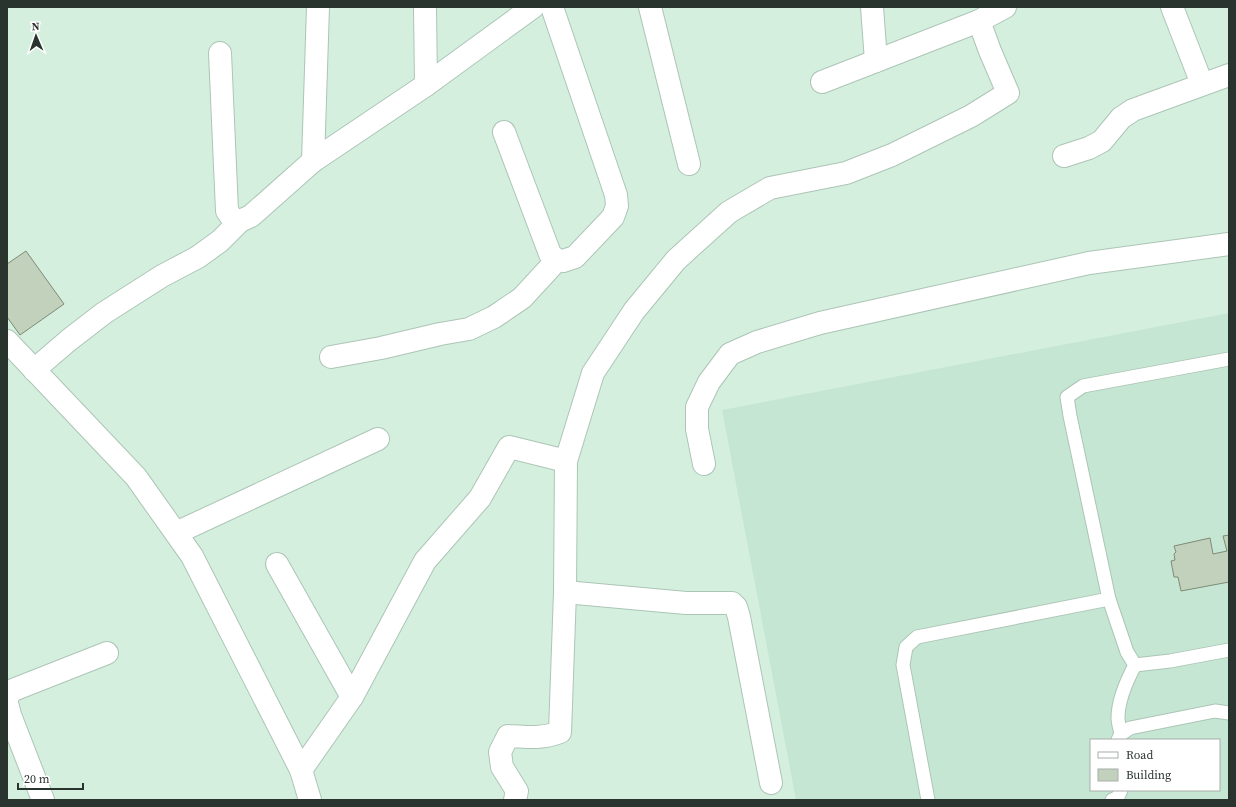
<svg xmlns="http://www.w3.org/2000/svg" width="1236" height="807" viewBox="0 0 1236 807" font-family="'Source Serif 4',serif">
  <rect width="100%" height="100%" fill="#d5efdf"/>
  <path fill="#c5e6d2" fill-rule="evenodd" d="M1229,313V800H796L722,410ZM1091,740H1219V790H1091Z"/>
  <g fill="#c2d1bc" stroke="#7d8b77">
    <polygon points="26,251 64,304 20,335 7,317 7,264"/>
    <polygon points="1229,535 1229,582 1181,591 1178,577 1174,577 1171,561 1175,560 1174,554 1176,552 1174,546 1210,538 1213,554 1227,551 1223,536"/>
  </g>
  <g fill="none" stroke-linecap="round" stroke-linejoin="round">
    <defs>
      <g id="service">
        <polyline points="1229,359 1083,386 1067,397 1070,416 1109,599 1127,652 1135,665 1170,661 1229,650"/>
        <path d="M1121,734C1120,729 1118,723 1118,718C1118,701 1127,680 1135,665"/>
        <polyline points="1118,740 1121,734 1130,728 1215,711 1229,713"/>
        <polyline points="928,800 903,665 906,647 917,637 1109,599"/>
        <polyline points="1112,800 1118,797 1121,790"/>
      </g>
      <g id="minor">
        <polyline points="425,7 426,85"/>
        <polyline points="650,7 689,164"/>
        <polyline points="872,7 876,61"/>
        <polyline points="1172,7 1202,84"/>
        <polyline points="220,53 227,211 232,218 240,221 251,216 313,161 426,85 533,7"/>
        <polyline points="822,82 979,21"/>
        <polyline points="504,132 550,254 557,260 563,261 575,257 613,217 617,206 616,195 552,7"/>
        <polyline points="1064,156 1089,148 1102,141 1121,118 1133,110 1229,75"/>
        <polyline points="313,161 318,7"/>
        <polyline points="7,341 136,477 192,556 301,770 310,800"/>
        <polyline points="331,357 381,348 440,334 469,329 494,317 522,298 557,260"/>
        <polyline points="34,370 69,340 104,313 162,276 198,257 220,241 240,221"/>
        <polyline points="704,464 697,429 697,407 709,382 730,354 757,342 820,323 1089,263 1229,244"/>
        <polyline points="176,533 378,439"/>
        <polyline points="277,564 352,697"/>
        <polyline points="565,592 686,603 732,603 736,607 739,617 771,783"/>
        <polyline points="7,700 8,695 13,690 107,653"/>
        <polyline points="7,703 10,715 43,800"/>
        <polyline points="301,770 352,697 425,561 480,498 509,447 566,461"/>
        <path d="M515,800L517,791L502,767L500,752L508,736C525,737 543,739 560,732L565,592L566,461L593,373L634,311L676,260L729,212L770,188L846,173L892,155L971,116L1008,93L990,51L979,21L1005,7"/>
      </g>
    </defs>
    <use href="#service" stroke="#acc5b6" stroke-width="15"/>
    <use href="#minor" stroke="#acc5b6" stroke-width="24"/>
    <use href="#service" stroke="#fff" stroke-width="13"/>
    <use href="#minor" stroke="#fff" stroke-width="22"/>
  </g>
  <rect width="1236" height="807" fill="none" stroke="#2a342e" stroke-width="16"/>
  <rect x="1090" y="739" width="130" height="52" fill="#ffffff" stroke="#aaaeab"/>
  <rect x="1098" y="752" width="20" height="6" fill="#ffffff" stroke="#aaaeab"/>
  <text x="1126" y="759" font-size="12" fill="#2a342e">Road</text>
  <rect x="1098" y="769" width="20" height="12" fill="#c2d1bc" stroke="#aaaeab"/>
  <text x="1126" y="779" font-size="12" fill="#2a342e">Building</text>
  <g transform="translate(36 36) rotate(358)" stroke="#ffffff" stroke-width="3" paint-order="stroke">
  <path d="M0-3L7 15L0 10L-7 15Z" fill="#2a342e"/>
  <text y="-6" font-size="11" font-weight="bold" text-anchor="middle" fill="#2a342e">N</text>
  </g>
  <path d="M18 783v6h65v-6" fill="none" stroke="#2a342e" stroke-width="2"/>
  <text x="24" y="783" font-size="12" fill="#2a342e" stroke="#ffffff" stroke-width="3" paint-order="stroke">20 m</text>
</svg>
